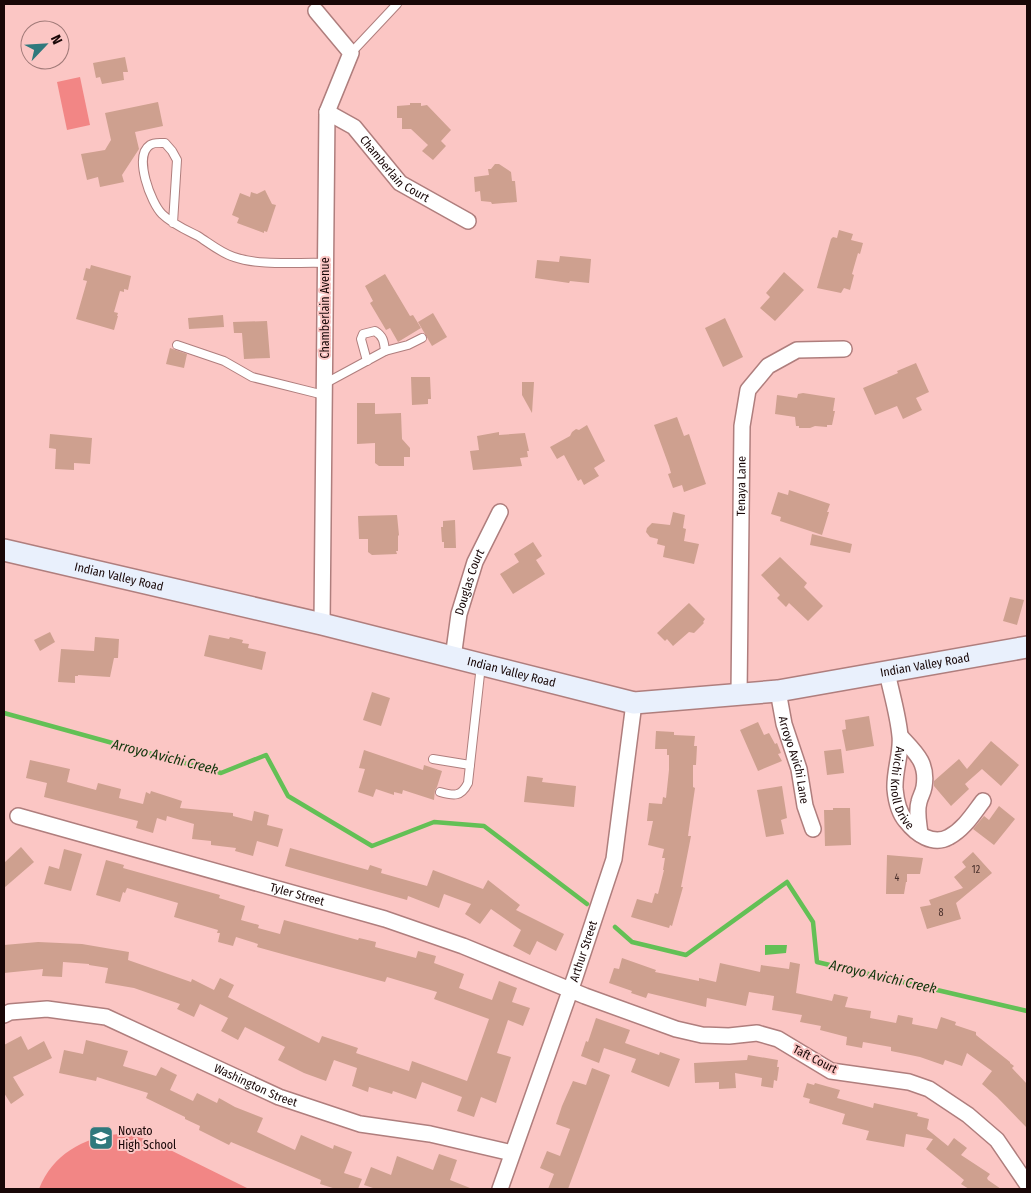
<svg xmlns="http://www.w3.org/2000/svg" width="1031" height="1193" viewBox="0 0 1031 1193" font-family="'Fira Sans Condensed',sans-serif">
  <rect width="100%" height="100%" fill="#fbc6c4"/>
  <g fill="#f28685">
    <polygon points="80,77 90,125 67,130 57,82"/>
    <path d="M119,1134L129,1135L150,1140L249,1189H39C52,1155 83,1137 119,1134Z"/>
  </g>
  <polygon fill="#63c055" points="765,945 787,945 786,953 765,955"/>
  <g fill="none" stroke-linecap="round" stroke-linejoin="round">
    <g stroke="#63c055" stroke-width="4.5">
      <polyline points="4,713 221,773 266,755 288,796 372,846 434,822 484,826 587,904"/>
      <polyline points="615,927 632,942 686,955 787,882 813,922 817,962 1027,1011"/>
    </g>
  </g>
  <g fill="#cea08f">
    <polygon points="125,57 128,72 123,72 124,80 102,84 100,77 96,78 93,63"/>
    <polygon points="158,102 163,126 135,132 139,149 122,175 124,182 100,187 98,177 87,180 81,154 105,150 111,140 105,113"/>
    <polygon points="410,103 421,103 421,106 427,105 451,130 441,141 446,146 433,160 422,151 428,145 411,129 402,129 402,118 397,118 397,106 410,105"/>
    <polygon points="495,164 499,164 511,172 512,181 515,181 517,202 492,204 491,202 481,201 480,191 475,192 474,177 489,175 488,169 491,169"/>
    <polygon points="265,190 272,204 276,205 267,232 264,231 264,233 237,223 239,218 232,215 240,193 250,197 251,192 257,194"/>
    <polygon points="839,230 853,234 851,240 863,243 860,254 858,253 852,274 854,275 850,290 844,288 841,293 817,288 831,239 833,237 837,238"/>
    <polygon points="560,256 591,259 589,283 570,281 569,283 535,278 537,260 559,262"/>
    <polygon points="91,265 131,276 128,290 124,289 124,292 120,291 114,312 118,313 117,316 118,316 114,330 76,319 87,281 83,280 86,268 90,269"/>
    <polygon points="784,272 804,290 775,321 760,308 770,297 766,293"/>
    <polygon points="385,274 410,316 413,315 421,328 398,342 390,328 386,330 370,303 373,301 365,286"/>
    <polygon points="433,313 447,337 432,346 418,322"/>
    <polygon points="223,315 224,327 189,329 188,318"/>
    <polygon points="725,318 743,357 723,367 705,328"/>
    <polygon points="267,321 270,358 244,359 242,333 234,333 233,322"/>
    <polygon points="170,348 187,354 184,368 166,364"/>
    <polygon points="916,363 929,392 916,398 922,410 903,419 897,406 875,415 863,388 898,373 897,371"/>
    <polygon points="411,377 430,377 431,399 428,399 428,404 412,405"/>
    <polygon points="522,382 534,382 532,413 522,395"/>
    <polygon points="803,393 835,398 833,411 835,411 832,425 827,425 827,427 815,426 810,428 799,428 799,426 796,426 795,417 775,414 777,395 797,398 798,394"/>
    <polygon points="357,403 375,403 375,414 401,413 402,439 410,448 410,457 404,457 404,466 379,466 375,463 375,443 357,444"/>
    <polygon points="677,417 684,436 689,434 706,484 684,492 682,485 673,488 668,474 671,473 669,466 654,425"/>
    <polygon points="587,425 605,461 594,468 599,476 584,485 581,479 578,481 564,455 557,459 550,447 570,436 572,432 576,429 579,430"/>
    <polygon points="499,432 499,435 525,433 529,451 527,451 528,457 520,458 522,466 473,470 470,451 479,450 477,436"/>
    <polygon points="50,434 92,438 90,464 74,463 74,470 55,469 56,449 49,448"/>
    <polygon points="789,490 830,504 827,512 829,512 822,535 780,521 781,517 771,514 778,492 788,495"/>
    <polygon points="673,512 685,515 683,528 686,529 684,541 699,544 694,564 663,557 665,546 657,544 658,539 650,537 646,532 647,528 652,523 670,525"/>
    <polygon points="397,515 399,535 398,536 398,551 396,551 397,554 372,555 368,552 368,539 359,539 358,516"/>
    <polygon points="455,520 456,548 444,548 444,542 442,542 441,527 443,527 443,521"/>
    <polygon points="812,534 852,544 850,553 810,545"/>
    <polygon points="533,542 542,556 536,560 545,574 513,594 500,574 519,562 514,554"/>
    <polygon points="780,557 807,583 804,587 823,606 808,621 789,603 786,607 777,598 780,595 761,575"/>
    <polygon points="1010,597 1024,600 1017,625 1003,621"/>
    <polygon points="689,603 705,619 703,622 704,623 694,633 689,632 673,646 667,639 665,641 657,633"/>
    <polygon points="50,632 55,642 40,651 34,640"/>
    <polygon points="209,635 229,639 230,637 243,640 242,643 249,644 248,648 266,652 262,670 204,656"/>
    <polygon points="95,637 119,639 118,658 114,658 110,677 78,675 78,676 75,676 75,683 58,682 61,649 94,651"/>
    <polygon points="372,692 390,698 381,726 363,720"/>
    <polygon points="869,716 874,746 846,751 842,730 846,729 845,720"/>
    <polygon points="758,722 764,735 769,733 775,744 777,743 781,753 778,754 782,761 758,771 740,730"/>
    <polygon points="656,731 674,732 674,735 695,736 694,746 697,746 696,765 693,765 693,787 695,788 688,836 691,836 681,887 683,887 672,926 670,925 669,928 631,917 637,899 652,903 655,893 658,894 664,870 663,870 665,858 662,858 664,849 648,845 653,821 647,821 649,803 662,804 663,797 666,798 669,770 669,755 667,755 667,749 655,749"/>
    <polygon points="991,741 1019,765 1001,786 982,769 965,784 969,789 951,806 934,786 934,781 959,759 967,769"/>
    <polygon points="841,749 844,773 827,775 824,751"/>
    <polygon points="364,750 423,770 424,765 442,771 437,787 435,790 434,800 403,790 402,794 394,792 394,795 376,789 373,797 358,792 365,769 359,768"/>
    <polygon points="30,760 70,769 67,782 96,790 98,783 121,789 119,798 143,804 146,792 150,794 151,791 182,801 180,808 233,813 233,816 252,821 254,811 269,815 267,825 283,829 278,847 257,841 253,856 235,851 236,848 211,845 211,841 192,839 194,824 167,816 166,821 157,818 153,833 136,828 138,821 44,797 47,783 26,778"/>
    <polygon points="527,776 543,778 542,782 576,786 574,807 524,802"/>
    <polygon points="782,786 787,818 781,820 784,834 766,837 757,790"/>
    <polygon points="999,806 1015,819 994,845 973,829 984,816 989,820"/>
    <polygon points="833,808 850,808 851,845 825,846 824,810 833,810"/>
    <polygon points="21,847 34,862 4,888 4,863"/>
    <polygon points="290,848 368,870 370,865 382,869 381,873 427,886 433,870 483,889 488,880 520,905 516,910 564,934 556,951 537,941 530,955 513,946 521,930 491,909 480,924 465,914 471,904 444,894 439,908 408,896 407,900 285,866"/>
    <polygon points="64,849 82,854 71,891 44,884 49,866 59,869"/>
    <polygon points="973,852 992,873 956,903 961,919 927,929 920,907 931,905 929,900 963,888 954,877 966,867 962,862"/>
    <polygon points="887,855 923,858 920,874 907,874 907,882 906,882 904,894 886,894"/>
    <polygon points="106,860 124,865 123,868 220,895 219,898 245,906 241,920 259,925 258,928 280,934 284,920 358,940 359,938 376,942 375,947 416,958 418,951 436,956 434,963 464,974 459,988 492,1000 499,981 517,988 512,1002 530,1008 523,1026 508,1020 497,1053 511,1057 496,1103 481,1097 474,1117 457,1111 462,1097 422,1082 416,1099 393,1091 392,1094 369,1087 368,1092 352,1086 357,1068 334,1060 326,1081 304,1073 278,1060 285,1047 245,1027 238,1040 221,1031 228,1018 200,1004 194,1017 177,1009 180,1004 134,988 105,983 108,968 89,965 89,964 63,962 62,977 42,976 43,969 4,973 4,945 38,942 82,944 129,952 128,960 191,982 192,979 214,990 220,978 234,985 228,997 319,1043 322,1036 358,1048 356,1053 409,1071 412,1061 467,1081 489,1019 434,999 437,992 387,977 385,982 293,957 257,947 258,944 236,937 233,946 218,942 220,933 217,933 218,930 174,917 178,903 127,888 125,893 123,892 120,902 96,895"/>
    <polygon points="622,958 656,970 655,972 699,981 699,978 716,982 720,963 760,972 761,965 789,969 790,962 800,964 796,993 832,1001 834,994 848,997 845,1007 871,1011 870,1018 896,1023 898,1015 913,1018 912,1024 937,1029 941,1017 956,1022 955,1025 976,1032 976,1035 1010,1062 1010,1063 1014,1066 1012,1068 1027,1084 1027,1128 997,1097 982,1084 992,1071 967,1053 962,1066 945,1060 943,1065 920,1057 891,1051 891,1047 863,1042 862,1048 846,1045 847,1037 820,1030 821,1026 800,1022 802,1015 772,1010 774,996 749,992 746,1006 707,998 706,1007 648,993 646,998 631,993 632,991 609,983 614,968 619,969"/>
    <polygon points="596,1018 630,1030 625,1043 659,1055 660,1052 680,1059 669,1087 631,1072 636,1059 604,1048 599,1063 581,1056 586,1041 588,1042"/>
    <polygon points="21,1036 28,1050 44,1041 52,1058 13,1077 24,1095 11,1104 4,1093 4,1045"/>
    <polygon points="86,1040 128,1051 123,1066 156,1076 161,1067 177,1075 170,1090 193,1101 197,1093 217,1103 219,1098 235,1107 263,1118 257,1132 295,1150 301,1135 333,1149 334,1145 352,1152 344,1173 362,1179 358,1189 336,1189 320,1184 321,1180 231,1142 229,1145 199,1130 200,1126 185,1119 185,1117 146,1098 148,1093 97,1077 96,1081 59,1073 64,1050 83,1054"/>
    <polygon points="748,1055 778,1060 777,1067 779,1067 777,1081 774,1080 773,1088 761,1086 762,1078 735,1073 736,1088 719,1089 719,1082 695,1083 694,1063 747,1060"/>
    <polygon points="592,1068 610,1075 581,1154 568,1189 548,1189 554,1174 540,1168 547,1151 560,1156 570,1129 556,1124 562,1106 573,1081 586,1085"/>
    <polygon points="807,1083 814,1085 815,1083 840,1090 837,1098 873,1108 874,1103 918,1113 917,1116 929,1119 927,1129 948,1146 954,1138 967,1148 961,1155 990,1174 987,1178 988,1180 1001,1189 969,1189 961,1184 964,1180 926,1149 933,1139 906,1134 904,1147 866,1140 869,1131 842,1124 845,1114 809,1103 810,1099 803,1097"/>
    <polygon points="439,1154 457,1160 450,1180 470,1188 470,1189 376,1189 364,1185 371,1167 391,1175 397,1156 433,1170"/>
  </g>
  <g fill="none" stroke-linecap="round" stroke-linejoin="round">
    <defs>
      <g id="lane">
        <polyline points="351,53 397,4"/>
        <path d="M173,223L177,160L172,151L165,143C160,143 154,142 150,145C133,156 151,203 162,214C172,224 186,230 198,236C209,243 221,253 234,257C259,266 298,262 325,263"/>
        <polyline points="177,345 224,361 252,377 324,395"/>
        <path d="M367,361L361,339L363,334L375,331C383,336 384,341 385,351"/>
        <polyline points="324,384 385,351 408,345 422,338"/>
        <polyline points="433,759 470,765"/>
        <path d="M440,792C454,796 461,797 468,783L481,665"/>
      </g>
      <g id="street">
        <polyline points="316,11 351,53 327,112 322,624"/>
        <path id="s1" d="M327,112L354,127L400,183L468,221"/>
        <path id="s2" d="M453,658L459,614L475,562L500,512"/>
        <path id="s3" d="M887,672C891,692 898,714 900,736C902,751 894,771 895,789C896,800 899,813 906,821C916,834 933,846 949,837C964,829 973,814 983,801"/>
        <path id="s4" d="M778,691L784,724L799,769L805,806L813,829"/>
        <path id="s5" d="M739,695L742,426L748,390L768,366L797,350L844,349"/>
        <path d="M901,737C916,753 928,763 924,787C923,793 920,797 919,802C916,812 919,824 920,834"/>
        <path id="s6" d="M18,816L385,919L463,946L585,996L676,1029L702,1035L729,1036L757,1033L778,1039L831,1071L909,1082L929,1089L968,1115L997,1140L1027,1184"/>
        <path id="s7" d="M4,1015L10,1012L47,1009L106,1017L279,1097L360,1124L430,1134L512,1153"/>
        <path id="s8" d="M500,1189L575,977L614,859L634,703"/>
      </g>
      <g id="secondary">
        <path id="s9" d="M4,550L322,624L634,703L778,691L1027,647"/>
      </g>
    </defs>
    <use href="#lane" stroke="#af7e7d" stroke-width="10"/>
    <use href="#street" stroke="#af7e7d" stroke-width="18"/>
    <use href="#secondary" stroke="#af7e7d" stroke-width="24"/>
    <use href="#lane" stroke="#fff" stroke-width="8"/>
    <use href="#street" stroke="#fff" stroke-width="15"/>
    <use href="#secondary" stroke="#e9f0fc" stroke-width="21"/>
  </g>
  <defs>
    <symbol id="school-square" viewBox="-11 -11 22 22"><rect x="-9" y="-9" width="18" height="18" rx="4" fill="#2f797d" stroke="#fbc6c4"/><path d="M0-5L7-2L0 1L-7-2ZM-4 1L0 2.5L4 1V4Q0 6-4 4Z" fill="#fff"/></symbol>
  </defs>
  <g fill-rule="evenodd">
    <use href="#school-square" x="87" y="1124" width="28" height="28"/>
  </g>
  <g text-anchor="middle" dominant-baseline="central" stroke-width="4" stroke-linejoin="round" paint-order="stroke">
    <g font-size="10" fill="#462d29">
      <text x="976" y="870">12</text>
      <text x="897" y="878">4</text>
      <text x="941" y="913">8</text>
    </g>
    <g font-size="12" fill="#180707" stroke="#fbc6c4">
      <text stroke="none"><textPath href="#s1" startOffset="90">Chamberlain Court</textPath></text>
      <text transform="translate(325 308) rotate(-90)">Chamberlain Avenue</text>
      <text stroke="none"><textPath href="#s5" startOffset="209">Tenaya Lane</textPath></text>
      <text stroke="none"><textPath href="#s9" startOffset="118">Indian Valley Road</textPath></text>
      <text stroke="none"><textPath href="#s2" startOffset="78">Douglas Court</textPath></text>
      <text stroke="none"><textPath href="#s9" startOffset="942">Indian Valley Road</textPath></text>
      <text stroke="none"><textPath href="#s9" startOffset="522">Indian Valley Road</textPath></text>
      <text stroke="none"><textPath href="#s4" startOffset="71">Arroyo Avichi Lane</textPath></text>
      <text stroke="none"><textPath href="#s3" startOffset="119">Avichi Knoll Drive</textPath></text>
      <text stroke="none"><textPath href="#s6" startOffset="290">Tyler Street</textPath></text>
      <text stroke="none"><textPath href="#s8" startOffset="252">Arthur Street</textPath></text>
      <text transform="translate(815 1059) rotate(27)">Taft Court</text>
      <text stroke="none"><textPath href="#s7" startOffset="268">Washington Street</textPath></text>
    </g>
    <g font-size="12" fill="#180707" stroke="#fbc6c4" text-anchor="start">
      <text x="118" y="1131">Novato<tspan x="118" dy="14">High School</tspan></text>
    </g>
    <g font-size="14" font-style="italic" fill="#0f340a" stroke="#fbc6c4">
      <text transform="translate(165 757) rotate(14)">Arroyo Avichi Creek</text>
      <text transform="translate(883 977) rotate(13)">Arroyo Avichi Creek</text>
    </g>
  </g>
  <rect width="1031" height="1193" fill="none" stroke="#180707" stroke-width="10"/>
  <g transform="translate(45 45) rotate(65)"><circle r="24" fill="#fbc6c4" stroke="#a07a78"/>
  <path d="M0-4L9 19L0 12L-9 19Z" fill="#2f797d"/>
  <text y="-8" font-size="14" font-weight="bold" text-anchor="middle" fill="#180707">N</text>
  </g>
</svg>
